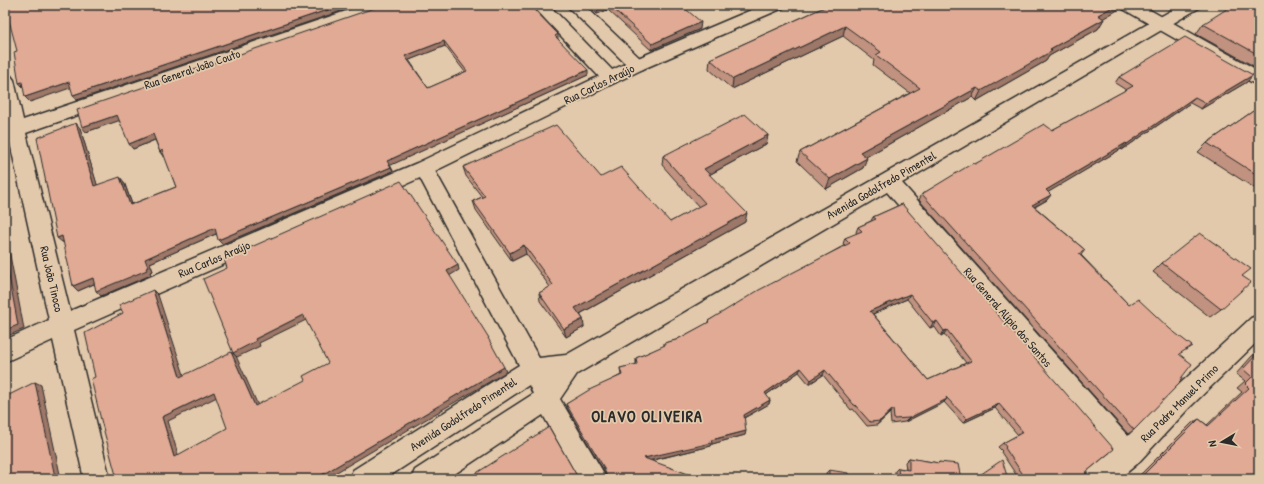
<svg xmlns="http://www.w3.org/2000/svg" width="1264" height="484" viewBox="0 0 1264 484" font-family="'Patrick Hand',sans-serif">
  <rect width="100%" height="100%" fill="#e3c9ab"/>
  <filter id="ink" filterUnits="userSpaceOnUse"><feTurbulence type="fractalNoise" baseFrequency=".025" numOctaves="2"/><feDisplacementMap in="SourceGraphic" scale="8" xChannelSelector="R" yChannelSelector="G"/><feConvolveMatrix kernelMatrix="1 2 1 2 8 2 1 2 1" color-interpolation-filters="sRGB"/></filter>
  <g filter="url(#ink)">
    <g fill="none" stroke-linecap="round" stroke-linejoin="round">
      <defs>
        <polygon id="street" points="364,5 388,5 386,8 26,133 70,311 417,163 631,61 763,5 785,5 783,8 643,69 435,171 539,358 566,355 1181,5 1201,5 1199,8 902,183 1128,436 1170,393 1251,318 1259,315 1259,340 1188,409 1137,464 1119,479 1085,479 1089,470 1110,453 887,192 577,374 560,399 602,470 606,479 579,479 543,415 447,479 411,479 415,470 533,394 529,385 385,479 349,479 353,470 519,365 420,178 74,330 110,479 84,479 53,340 5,362 5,340 49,320 9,138 5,140 5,126 6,126 5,74 11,76 14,80 23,120"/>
        <g id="secondary">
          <polygon points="532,5 549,5 616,74 619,78 616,82 610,84 604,82"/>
          <polygon points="566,5 584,5 643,61 646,65 643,69 637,71 631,69"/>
          <polygon points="1121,5 1141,5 1259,71 1259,85 1253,83 1123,9"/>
        </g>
      </defs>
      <use href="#street" stroke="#2b2b2b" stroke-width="3"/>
      <use href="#secondary" stroke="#2b2b2b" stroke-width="3"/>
      <use href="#street" fill="#e3c9ab" fill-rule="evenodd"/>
      <use href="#secondary" fill="#e3c9ab" fill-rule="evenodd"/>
    </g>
    <g fill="#c1927f" stroke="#2b2b2b" fill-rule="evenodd">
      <polygon points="587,5 681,5 700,29 651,50 608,10 597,14"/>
      <polygon points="829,5 1121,8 1103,18 1104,19 1098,29 1049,56 1046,61 976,101 972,97 866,157 863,168 826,189 797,161 800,152 910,93 873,65 874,60 843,36 732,89 709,69 710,59"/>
      <polygon points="1259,5 1259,69 1196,34 1203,24"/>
      <path d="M393,8L558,34V39L588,75L390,165L393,171L222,244L216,234L150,263L153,271L150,272L151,275L101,296L94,284L78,291L64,242H62L80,128L97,185L124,182L132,204L176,187L165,156H163L160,152L155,140L133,149L119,120L86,132ZM445,46L465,72L428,88L409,60Z"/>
      <polygon points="1119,77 1247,82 1201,109 1190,103 1122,150 1121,149 1048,192 1047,200 1035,207 1085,250 1081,255 1129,305 1179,354 1134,430 1128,434 919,200 922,194 975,164 1052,130 1126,90 1115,83"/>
      <polygon points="1259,107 1259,191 1198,152 1207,143"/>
      <polygon points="768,135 766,144 709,175 745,222 580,314 583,319 584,327 566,337 540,301 539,293 550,287 526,254 512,261 476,210 473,201 482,197 466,176 463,167 601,177 670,222 699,207 662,165 663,156"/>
      <path d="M902,204L1085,473L1090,479H1019L1001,452L1002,451L998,447L1003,443L1018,435L995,408L963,423L944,402L905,422L891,424L890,413L877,425L867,426L853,409L851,410L823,375L809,384L799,372L766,395L770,400L769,404L744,418L745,435L712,444L711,446L650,461L702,479L577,476L606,477L603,469L567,408L566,404L621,375L620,368L636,365V358L664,346V343L676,340L708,323V321L845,245L843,244L845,238L857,234L856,232L858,227L871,221L873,217ZM907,299L930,328L934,326L941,336L944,334L966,363L928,380L873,314Z"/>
      <polygon points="1162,263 1242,276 1221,309 1210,317 1153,272"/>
      <polygon points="1259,352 1259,479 1136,479 1192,423 1199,419 1207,425 1242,392 1237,388 1245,381 1236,374 1252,356"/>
      <polygon points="909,458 938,463 939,462 961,479 895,479 895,471 898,468 906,469 905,462"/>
      <polygon points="829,470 848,479 826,479 826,473"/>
    </g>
    <g fill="#9d7768" stroke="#2b2b2b">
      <polygon points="342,5 359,5 77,100 73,95"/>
      <polygon points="603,5 607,5 608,10 597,14 597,8"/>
      <polygon points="1116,5 1123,5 1121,8 1092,25 1098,15"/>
      <polygon points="1104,19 1098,29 1049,56 1046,61 976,101 981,91 1050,49"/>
      <polygon points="701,22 700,29 651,50 652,44"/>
      <polygon points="845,26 843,36 732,89 733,79"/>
      <polygon points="444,41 445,46 407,61 405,56"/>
      <polygon points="588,70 588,75 389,166 387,161"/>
      <polygon points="1253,75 1247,82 1201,109 1206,103"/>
      <polygon points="22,82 24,88 19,83"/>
      <polygon points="69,82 73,87 30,102 25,97"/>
      <polygon points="977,88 972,97 857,162 860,152"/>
      <polygon points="1195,97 1190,103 1122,150 1127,144"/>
      <polygon points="117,115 121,120 86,132 82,127"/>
      <polygon points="76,123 80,128 99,191 94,186"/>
      <polygon points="153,134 157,139 133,149 129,144"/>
      <polygon points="768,135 766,144 703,178 704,169"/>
      <polygon points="1126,143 1121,149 1042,196 1046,190"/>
      <polygon points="162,150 166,155 163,156 160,152"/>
      <polygon points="867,158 863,168 826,189 830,179"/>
      <polygon points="391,167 393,171 222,244 218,240"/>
      <polygon points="120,177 124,182 134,210 130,205"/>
      <polygon points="5,195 6,202 5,203"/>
      <polygon points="1051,195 1047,200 1028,210 1032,205"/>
      <polygon points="747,213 745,222 576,316 575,308"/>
      <polygon points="215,228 218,233 150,263 153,271 150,272 151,275 101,296 96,291 145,259"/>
      <polygon points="5,229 24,329 5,337"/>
      <polygon points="62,236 68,241 62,242 57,238"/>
      <polygon points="524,245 526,254 512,261 510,253"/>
      <polygon points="458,265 459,270 449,276 447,271"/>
      <polygon points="93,278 98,282 78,291 73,286"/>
      <polygon points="153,290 158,295 186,381 180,377"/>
      <polygon points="910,294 907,299 868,316 870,311"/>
      <polygon points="303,315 306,320 259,343 260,346 237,357 233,353 255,339"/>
      <polygon points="583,319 584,327 566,337 564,329"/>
      <polygon points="937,321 934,326 930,328 933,323"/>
      <polygon points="947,330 944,334 941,336 944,331"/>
      <polygon points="231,352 236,356 260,410 255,406"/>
      <polygon points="504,367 506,372 325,479 315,479"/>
      <polygon points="801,368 799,372 763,397 765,393"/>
      <polygon points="825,370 823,375 809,384 811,380"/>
      <polygon points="35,382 41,385 61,479 51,479"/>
      <polygon points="214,392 219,396 168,421 180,461 174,457 162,417"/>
      <polygon points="947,399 943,403 905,422 909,418"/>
      <polygon points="770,400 769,404 742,419 744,415"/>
      <polygon points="999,404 995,408 963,423 967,419"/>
      <polygon points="893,409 890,413 877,425 880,421"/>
      <polygon points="746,431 745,435 712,444 711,446 644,462 644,458"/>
    </g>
    <g fill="#e0aa94" stroke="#2b2b2b" fill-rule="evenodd">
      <polygon points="5,5 342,5 73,95 69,82 25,97 22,82 19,83 14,52 17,51"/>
      <path d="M383,5H391L393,8L401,5H530L558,34L555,36L588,70L387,161L391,167L218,240L215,228L145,259L148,267L146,268L147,270L96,291L93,278L73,286L62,236L57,238L37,138L76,123L94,186L120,177L130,205L176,187L162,150L160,152L153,134L129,144L117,115L82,127L77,110ZM444,41L467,71L428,88L405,56Z"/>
      <polygon points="594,5 603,5 597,8"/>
      <polygon points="609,5 681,5 701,22 652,44"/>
      <polygon points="829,5 1116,5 1098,15 1104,19 1050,49 1052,51 981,91 977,88 860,152 867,158 830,179 800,152 920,88 876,55 881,52 845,26 733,79 710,59"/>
      <polygon points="1233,5 1259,5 1259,55 1203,24"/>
      <polygon points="1185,37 1253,75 1206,103 1195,97 1127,144 1126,143 1046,190 1051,195 1032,205 1085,250 1079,254 1129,305 1138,299 1170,329 1192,346 1179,354 1192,364 1182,377 1179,384 1134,430 922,194 973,163 975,164 1044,124 1052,130 1133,86 1119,77"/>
      <polygon points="1259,107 1259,176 1207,143"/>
      <polygon points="745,114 768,135 704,169 747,213 575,308 583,319 564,329 539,293 553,285 524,245 510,253 473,201 485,196 463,167 556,125 601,177 621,167 670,222 705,203 663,156"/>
      <path d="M401,181L458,265L447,271L489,338H488L504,367L315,479H117L102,424L91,379L95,377L85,333L123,313L119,305L153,290L180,377L231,352L255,406L305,380L303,376L328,363L303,315L255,339L256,341L233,353L203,279L227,268L224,259ZM214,392L227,428L174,457L162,417Z"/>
      <path d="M902,204L1114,449L1085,473L1090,479H1026L1005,448L1006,447L1003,443L1023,432L999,404L967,419L946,397L947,399L909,418L894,419L893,409L880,421L870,422L855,405H854L825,370L811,380L801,368L765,393L770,400L744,415L746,431L711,440L712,443L644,458L702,479H467L549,427L577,476L607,477L603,466L566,404L589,390L622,375L620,368L637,364L636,358L665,345L664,343L676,340L709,322L708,321L759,290L850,243L845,238L862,231L858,227L876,219L873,217ZM910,294L933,323L937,321L944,331L947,330L971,361L928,380L870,311Z"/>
      <polygon points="1200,233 1251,269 1242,276 1251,282 1221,309 1162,263"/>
      <polygon points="5,254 18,325 5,330"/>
      <polygon points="1259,352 1259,479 1139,479 1199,419 1208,426 1249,388 1245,384 1252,377 1243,369"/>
      <polygon points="35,382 55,477 51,479 5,479 5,397"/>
      <polygon points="909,458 939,463 939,462 958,464 961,479 899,479 898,468 909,470"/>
      <polygon points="1002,460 1008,479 974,479"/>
      <polygon points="829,470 848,473 848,479 829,479"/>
      <polygon points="767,475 788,479 767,479"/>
    </g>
  </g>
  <g text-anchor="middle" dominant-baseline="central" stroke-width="3.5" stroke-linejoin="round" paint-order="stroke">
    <g font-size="12" fill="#2b2b2b" stroke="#e3c9ab">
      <text transform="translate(192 69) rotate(-19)">Rua General João Couto</text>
      <text transform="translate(599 84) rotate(-26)">Rua Carlos Araújo</text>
      <text transform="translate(881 185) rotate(-30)">Avenida Godolfredo Pimentel</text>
      <text transform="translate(214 259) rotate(-23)">Rua Carlos Araújo</text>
      <text transform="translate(52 279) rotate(77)">Rua João Tinoco</text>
      <text transform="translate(1008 317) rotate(49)">Rua General Alípio dos Santos</text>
      <text transform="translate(1179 403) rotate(-45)">Rua Padre Manuel Primo</text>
      <text transform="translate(463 414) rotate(-33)">Avenida Godolfredo Pimentel</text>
    </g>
    <g font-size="16" font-weight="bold" letter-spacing="1" fill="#2b2b2b" stroke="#e3c9ab">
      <text x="647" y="416">OLAVO OLIVEIRA</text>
    </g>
  </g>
  <rect width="1264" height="484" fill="none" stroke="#e3c9ab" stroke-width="20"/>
  <rect x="10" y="10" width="1244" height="464" fill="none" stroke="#2b2b2b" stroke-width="1.5" filter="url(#ink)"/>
  <g transform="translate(1222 442) rotate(260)" stroke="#e3c9ab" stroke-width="3" paint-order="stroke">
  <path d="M0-3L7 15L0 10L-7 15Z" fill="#2b2b2b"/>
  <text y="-6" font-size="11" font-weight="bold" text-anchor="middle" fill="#2b2b2b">N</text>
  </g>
</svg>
